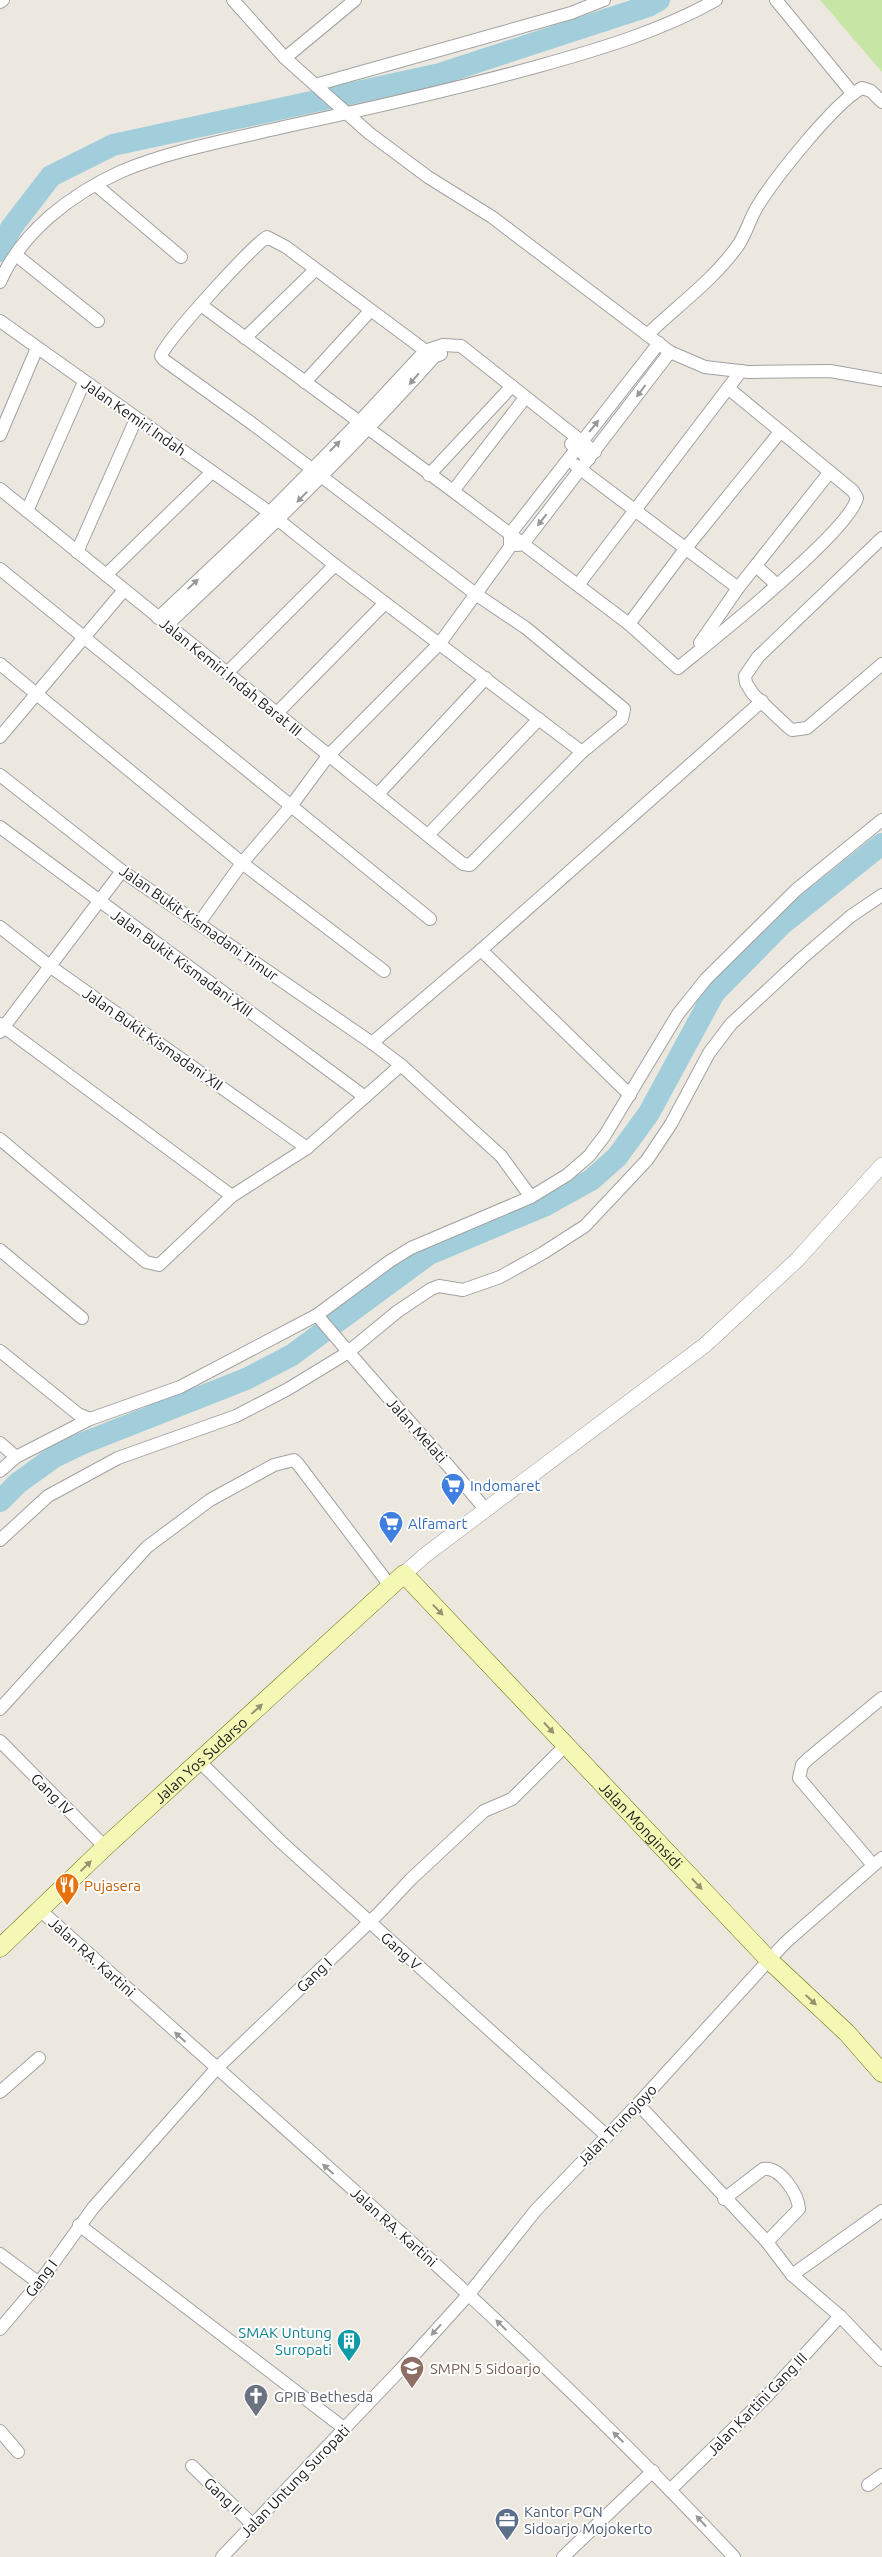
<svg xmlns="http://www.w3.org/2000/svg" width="882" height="2557" viewBox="0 0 882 2557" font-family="Ubuntu,sans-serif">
  <rect width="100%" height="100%" fill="#ece8e0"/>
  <polygon fill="#c7e6a6" points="820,0 882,0 882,72"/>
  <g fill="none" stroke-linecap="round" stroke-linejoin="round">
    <g stroke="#a1ceda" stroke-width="22">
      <polyline points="0,251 11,228 51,176 113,145 440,74 648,6 659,0"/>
      <polyline points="0,1501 18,1483 54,1457 81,1444 246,1379 292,1355 429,1254 546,1205 591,1180 617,1157 649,1113 714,993 781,925 882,844"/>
    </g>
    <defs>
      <g id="minor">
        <polyline points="233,0 285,58 369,133 428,177 492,217 670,352 705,367 748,372 830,371 882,380"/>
        <polyline points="776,0 853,94"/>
        <polyline points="0,2 3,0"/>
        <polyline points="285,58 355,0"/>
        <polyline points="315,85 571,13 604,0"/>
        <polyline points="96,185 181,257"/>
        <polyline points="16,255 98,321"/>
        <path d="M0,282C22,231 72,194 120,172C168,151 237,138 288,126C372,108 456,89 539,66C600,49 661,31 716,0"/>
        <path d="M201,305L453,491L629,624L678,668C711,641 849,532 857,498L853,491L728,388"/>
        <polyline points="0,321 262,507 335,565 582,752"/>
        <path d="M647,335C677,306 715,279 739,244C746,233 750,219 757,207C774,179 835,102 862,88L871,91L882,102"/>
        <polyline points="245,338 315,270"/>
        <polyline points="305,382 370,311"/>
        <polyline points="0,435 37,348"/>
        <polyline points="571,444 589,459"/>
        <polyline points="575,465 738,588"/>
        <polyline points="429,475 512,386"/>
        <path d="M0,489L463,864L470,865L582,752L622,719L624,709L526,628L477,595L254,425L164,360L161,356C165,341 253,245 267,237L286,247L434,357"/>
        <polyline points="453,491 521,403"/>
        <polyline points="27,511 84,382"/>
        <polyline points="882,538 758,657 745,676 746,683 753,694 788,727 792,730 807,728 882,664"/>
        <polyline points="517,545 523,544 670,352"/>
        <polyline points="77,552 136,419"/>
        <polyline points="756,566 777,585"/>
        <polyline points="0,569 430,919"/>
        <polyline points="106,575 212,472"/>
        <polyline points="578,585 741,371"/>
        <polyline points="158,618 265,517 359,422 425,351 443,345 461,346 595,452"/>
        <path d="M168,624C260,538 350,451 434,357L441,354"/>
        <polyline points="629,624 686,548 780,432"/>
        <polyline points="700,643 738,588 829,473"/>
        <polyline points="0,664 242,863 384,971"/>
        <polyline points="227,673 335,565"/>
        <polyline points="277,713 385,603"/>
        <polyline points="0,737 124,590"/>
        <polyline points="0,775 122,871 372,1043 401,1065 501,1156 531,1197"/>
        <polyline points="378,794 486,678"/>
        <polyline points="0,827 365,1097"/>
        <polyline points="428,835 539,719"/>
        <polyline points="199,923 242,863 291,806 328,756 440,643 510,547 510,534 659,343"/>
        <polyline points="0,927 51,967 307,1148"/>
        <polyline points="481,950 630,1095"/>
        <polyline points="0,1024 232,1196"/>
        <polyline points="0,1032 122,871"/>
        <polyline points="372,1043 481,950 762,701"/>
        <polyline points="0,1139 146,1262 159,1265 232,1196 307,1148 401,1065"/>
        <polyline points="0,1250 82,1318"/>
        <path d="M317,1315C372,1381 431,1444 486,1510"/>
        <polyline points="0,1351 78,1414 90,1419"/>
        <polyline points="0,1443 16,1457"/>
        <polyline points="0,1471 16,1457 90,1419 180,1387 317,1315 390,1261 411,1248 531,1197 567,1175 589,1156 605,1135 678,1014 706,979 796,890 882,820"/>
        <polyline points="0,1540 48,1496 118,1458 236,1416 288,1389 347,1353 398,1311 431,1289 439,1286 463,1290 500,1277 543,1253 585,1226 647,1160 671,1124 709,1053 731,1024 801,959 851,916 882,895"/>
        <polyline points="0,1709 147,1547 210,1500 274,1465 294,1460 298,1464 391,1587"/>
        <polyline points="0,1741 105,1847"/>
        <polyline points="199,1761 280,1841 607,2136"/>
        <polyline points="873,1865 799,1778 802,1765 808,1759 882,1698"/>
        <path d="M40,1910C275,2122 518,2326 734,2557"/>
        <polyline points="0,2092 39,2058"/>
        <polyline points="638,2104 767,2242 792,2275 840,2316 882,2360"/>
        <path d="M724,2199L763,2169C780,2166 798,2194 799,2209L767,2242"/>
        <polyline points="79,2225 345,2429"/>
        <polyline points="0,2254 39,2283"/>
        <polyline points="792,2275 882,2211"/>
        <polyline points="0,2329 39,2283 93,2208 216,2069 380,1912 411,1879 484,1811 512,1799 566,1745"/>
        <polyline points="0,2431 18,2452"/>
        <polyline points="192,2466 253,2525"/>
        <polyline points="868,2485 882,2475"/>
        <polyline points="671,2489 766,2397 840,2316"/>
        <polyline points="222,2557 402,2368 469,2294 536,2210 638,2104 769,1960 786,1942 882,1858"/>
        <polyline points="563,2557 653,2471"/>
      </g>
      <polyline id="tertiary" points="404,1574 424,1556 705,1345 797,1260 882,1165"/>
      <g id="secondary">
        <path id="s1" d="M0,1948L105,1847L404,1574L769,1960L847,2033L882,2073"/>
      </g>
    </defs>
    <use href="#minor" stroke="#a2a2a2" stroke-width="14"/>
    <use href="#tertiary" stroke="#a2a2a2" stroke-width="16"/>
    <use href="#secondary" stroke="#636d07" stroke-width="19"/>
    <use href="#minor" stroke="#fff" stroke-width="12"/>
    <use href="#tertiary" stroke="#fff" stroke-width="15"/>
    <use href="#secondary" stroke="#f5f7b4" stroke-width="18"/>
  </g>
  <defs><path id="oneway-solid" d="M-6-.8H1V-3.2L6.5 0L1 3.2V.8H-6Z" transform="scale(1.25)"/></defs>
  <g fill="#989898">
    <use href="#oneway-solid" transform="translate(414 379) rotate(131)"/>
    <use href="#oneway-solid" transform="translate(641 391) rotate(127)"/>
    <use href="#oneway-solid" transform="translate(594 426) rotate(-52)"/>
    <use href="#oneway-solid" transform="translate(335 446) rotate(-45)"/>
    <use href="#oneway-solid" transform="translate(302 497) rotate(134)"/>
    <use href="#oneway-solid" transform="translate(542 520) rotate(128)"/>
    <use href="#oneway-solid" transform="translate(193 584) rotate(-43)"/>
    <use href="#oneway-solid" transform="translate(180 2037) rotate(-138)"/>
    <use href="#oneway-solid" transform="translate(328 2169) rotate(-138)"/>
    <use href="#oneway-solid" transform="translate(501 2325) rotate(-136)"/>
    <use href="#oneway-solid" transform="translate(436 2330) rotate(132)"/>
    <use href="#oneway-solid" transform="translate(618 2437) rotate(-136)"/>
    <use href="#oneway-solid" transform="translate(701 2521) rotate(-133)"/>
  </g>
  <g fill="#93946f">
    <use href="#oneway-solid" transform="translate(438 1610) rotate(46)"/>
    <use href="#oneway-solid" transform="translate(257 1709) rotate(-42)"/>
    <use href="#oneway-solid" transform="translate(549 1728) rotate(47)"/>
    <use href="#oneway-solid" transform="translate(86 1866) rotate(-44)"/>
    <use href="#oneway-solid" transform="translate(697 1884) rotate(47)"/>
    <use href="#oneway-solid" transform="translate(811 2000) rotate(43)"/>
  </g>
  <defs>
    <symbol id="supermarket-pin" viewBox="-11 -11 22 30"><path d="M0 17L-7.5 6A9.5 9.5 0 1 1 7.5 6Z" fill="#3f7fe0" stroke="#fff"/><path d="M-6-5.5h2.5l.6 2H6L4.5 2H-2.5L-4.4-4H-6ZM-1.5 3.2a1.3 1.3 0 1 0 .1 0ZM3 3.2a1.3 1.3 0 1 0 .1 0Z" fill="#fff"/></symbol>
    <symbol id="restaurant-pin" viewBox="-11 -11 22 30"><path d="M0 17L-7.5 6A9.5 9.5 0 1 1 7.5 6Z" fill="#e8710a" stroke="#fff"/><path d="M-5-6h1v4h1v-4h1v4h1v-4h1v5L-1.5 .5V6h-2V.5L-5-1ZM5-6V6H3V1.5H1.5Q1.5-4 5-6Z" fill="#fff"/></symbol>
    <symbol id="building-pin" viewBox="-11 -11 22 30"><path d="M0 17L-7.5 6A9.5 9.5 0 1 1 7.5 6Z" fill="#0f9aa8" stroke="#fff"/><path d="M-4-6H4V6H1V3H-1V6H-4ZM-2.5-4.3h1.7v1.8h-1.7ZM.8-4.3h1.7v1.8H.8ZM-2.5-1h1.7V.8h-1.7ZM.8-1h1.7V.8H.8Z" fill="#fff"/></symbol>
    <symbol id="school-pin" viewBox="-11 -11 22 30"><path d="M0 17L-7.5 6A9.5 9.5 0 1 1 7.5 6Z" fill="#8d6e63" stroke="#fff"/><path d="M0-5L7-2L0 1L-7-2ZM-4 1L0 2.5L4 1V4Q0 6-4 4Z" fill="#fff"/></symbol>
    <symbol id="church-pin" viewBox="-11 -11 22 30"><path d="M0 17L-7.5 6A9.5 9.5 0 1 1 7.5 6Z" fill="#6b7280" stroke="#fff"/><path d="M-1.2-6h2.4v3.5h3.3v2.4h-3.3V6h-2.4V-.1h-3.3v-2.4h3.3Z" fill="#fff"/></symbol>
    <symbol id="office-pin" viewBox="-11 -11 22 30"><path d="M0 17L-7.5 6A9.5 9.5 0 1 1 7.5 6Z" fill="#5c6f8a" stroke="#fff"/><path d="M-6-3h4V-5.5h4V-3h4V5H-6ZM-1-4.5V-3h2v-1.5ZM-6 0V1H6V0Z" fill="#fff"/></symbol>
  </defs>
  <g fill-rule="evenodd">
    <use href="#supermarket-pin" x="439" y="1471" width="28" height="38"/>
    <use href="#supermarket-pin" x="377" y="1509" width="28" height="38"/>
    <use href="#restaurant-pin" x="53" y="1871" width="28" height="38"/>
    <use href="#building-pin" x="335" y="2327" width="28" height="38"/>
    <use href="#school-pin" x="398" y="2354" width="28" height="38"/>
    <use href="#church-pin" x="242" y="2382" width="28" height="38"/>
    <use href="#office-pin" x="493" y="2506" width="28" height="38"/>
  </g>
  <g text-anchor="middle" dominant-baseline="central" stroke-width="4" stroke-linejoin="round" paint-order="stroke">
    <g font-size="15" fill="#1b1b1b" stroke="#fff">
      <text transform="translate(134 417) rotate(35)">Jalan Kemiri Indah</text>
      <text transform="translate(231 677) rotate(39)">Jalan Kemiri Indah Barat III</text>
      <text transform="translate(199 923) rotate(35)">Jalan Bukit Kismadani Timur</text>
      <text transform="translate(182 963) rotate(36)">Jalan Bukit Kismadani XIII</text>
      <text transform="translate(153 1039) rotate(35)">Jalan Bukit Kismadani XII</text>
      <text transform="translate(417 1430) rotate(48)">Jalan Melati</text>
      <text stroke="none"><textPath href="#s1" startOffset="275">Jalan Yos Sudarso</textPath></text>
      <text transform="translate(52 1794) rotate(45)">Gang IV</text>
      <text stroke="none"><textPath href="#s1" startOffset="896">Jalan Monginsidi</textPath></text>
      <text transform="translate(401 1951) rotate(42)">Gang V</text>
      <text transform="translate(92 1957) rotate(42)">Jalan RA. Kartini</text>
      <text transform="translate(314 1975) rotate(-44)">Gang I</text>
      <text transform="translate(617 2125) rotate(-46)">Jalan Trunojoyo</text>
      <text transform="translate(394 2227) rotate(42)">Jalan RA. Kartini</text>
      <text transform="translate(41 2278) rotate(-53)">Gang I</text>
      <text transform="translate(757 2404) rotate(-46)">Jalan Kartini Gang III</text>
      <text transform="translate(295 2481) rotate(-46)">Jalan Untung Suropati</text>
      <text transform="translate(223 2496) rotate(44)">Gang II</text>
    </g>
    <g font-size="15" fill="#366cbe" stroke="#fff" text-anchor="start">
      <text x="470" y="1485">Indomaret</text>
      <text x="408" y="1523">Alfamart</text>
    </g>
    <g font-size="15" fill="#c56008" stroke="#fff" text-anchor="start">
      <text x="84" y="1885">Pujasera</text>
    </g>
    <g font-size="15" fill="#0d838f" stroke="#fff" text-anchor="end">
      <text x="332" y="2332">SMAK Untung<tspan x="332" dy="17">Suropati</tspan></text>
    </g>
    <g font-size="15" fill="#785e54" stroke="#fff" text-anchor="start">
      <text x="430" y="2368">SMPN 5 Sidoarjo</text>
    </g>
    <g font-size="15" fill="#5b616d" stroke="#fff" text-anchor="start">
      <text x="274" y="2396">GPIB Bethesda</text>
    </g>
    <g font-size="15" fill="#4e5e75" stroke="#fff" text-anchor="start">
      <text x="524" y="2511">Kantor PGN<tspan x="524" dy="17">Sidoarjo Mojokerto</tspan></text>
    </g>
  </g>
</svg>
